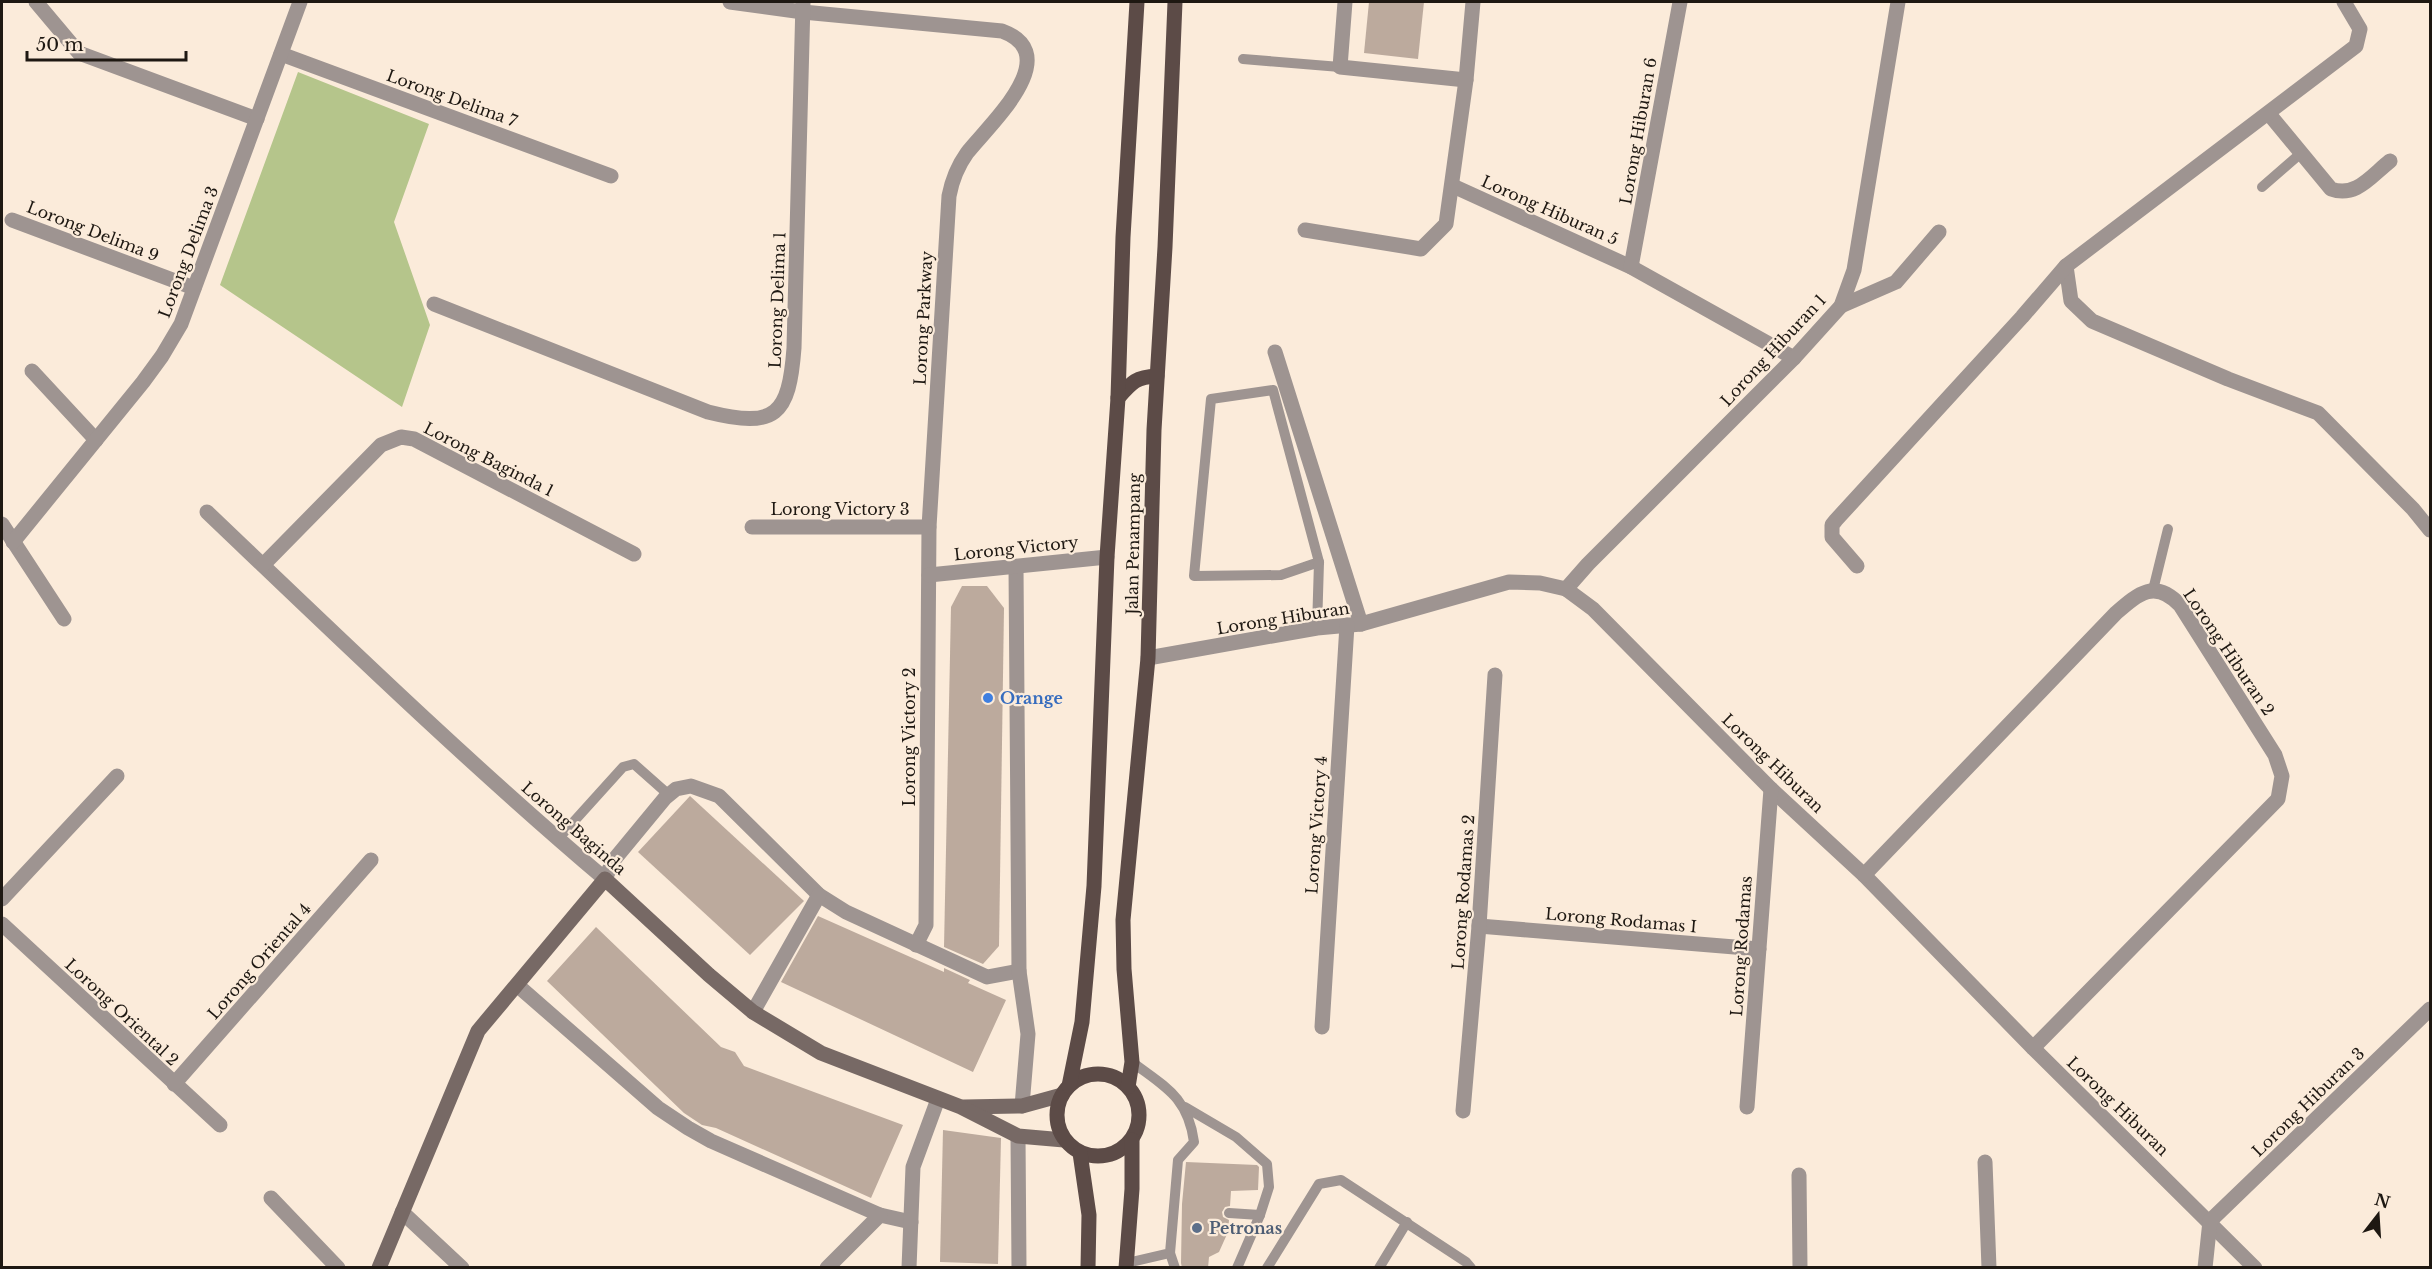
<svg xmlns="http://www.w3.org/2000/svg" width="2432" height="1269" viewBox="0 0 2432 1269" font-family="'Libre Baskerville',serif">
  <rect width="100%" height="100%" fill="#fbebda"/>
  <polygon fill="#b5c58b" points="298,72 429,124 394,222 430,325 402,407 220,285"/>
  <g fill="#bcaa9d">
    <polygon points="1369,2 1424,2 1418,59 1364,53"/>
    <polygon points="962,586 987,586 1004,608 999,946 983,964 944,947 951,607"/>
    <polygon points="690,796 804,901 750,955 638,852"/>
    <polygon points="818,916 944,972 944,968 970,980 968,983 1006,1000 973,1072 781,982"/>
    <polygon points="596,927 721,1047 735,1052 744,1066 903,1125 871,1198 716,1128 702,1125 684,1113 547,981"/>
    <polygon points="943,1130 1001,1138 998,1264 940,1262"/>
    <polygon points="1186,1162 1257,1165 1259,1167 1258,1190 1231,1191 1230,1206 1225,1207 1222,1212 1223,1217 1229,1220 1228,1232 1219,1252 1209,1257 1208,1268 1182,1268 1181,1263 1182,1204"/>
  </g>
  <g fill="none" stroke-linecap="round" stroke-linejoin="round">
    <g stroke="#9e9491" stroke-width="10">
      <polyline points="1243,59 1340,67"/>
      <polyline points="2262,187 2300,154"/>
      <polygon points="1273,390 1319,562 1281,575 1194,576 1211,399"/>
      <polyline points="2153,590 2168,529"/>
      <polyline points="1317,628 1319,562"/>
      <polyline points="558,839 623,767 634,764 669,795"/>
      <polyline points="1185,1107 1236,1137 1267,1164 1269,1187 1260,1215 1237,1268"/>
      <polyline points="1229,1213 1260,1215"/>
      <polyline points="1170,1253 1175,1268"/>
      <path d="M1127,1263L1170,1253L1178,1160L1194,1142C1188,1097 1165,1087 1132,1062"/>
      <polyline points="1267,1268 1319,1184 1341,1180 1466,1262 1471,1268"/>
      <polyline points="1379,1268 1407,1222"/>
    </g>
    <g stroke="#9e9491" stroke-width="15">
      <polyline points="36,2 79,53 257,119"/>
      <path d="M730,2L803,12L1002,31C1067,55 988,126 967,153C957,167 952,180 949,196L929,527L926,925L916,945"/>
      <polyline points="1345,2 1340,67 1466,80"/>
      <polyline points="281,54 611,176"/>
      <path d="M2269,114L2331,189C2356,198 2371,176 2390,161"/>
      <polyline points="1453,186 1631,267 1794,358"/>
      <polyline points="12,220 194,288"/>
      <polyline points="1305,230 1421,249 1446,224 1466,80 1473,2"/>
      <polyline points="2066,266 2071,301 2092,321 2228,379 2318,413 2413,509 2430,530"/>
      <polyline points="1631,267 1680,2"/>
      <path d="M434,304L708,412C776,429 789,415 794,348L803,2"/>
      <polyline points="1841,306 1896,282 1939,232"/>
      <polyline points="1275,352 1361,624"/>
      <polyline points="32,371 96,440"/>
      <path d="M207,512C338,637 467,762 605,879L613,861L665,798L676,789L691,786L719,796L819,895L846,912L987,977L1019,971"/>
      <polyline points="2,524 64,619"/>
      <polyline points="752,527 929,527"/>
      <polyline points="13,542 143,382 162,356 181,324 300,2"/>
      <polyline points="263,565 381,445 401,437 414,439 634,554"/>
      <polyline points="1857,566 1832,537 1832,525 1836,520 2022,317 2066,266 2356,46 2360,29 2344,2"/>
      <polyline points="1016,567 1019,971 1028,1034 1022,1106"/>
      <polyline points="929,575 1107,557"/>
      <polyline points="1566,589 1588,564 1794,358 1841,306 1854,270 1898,2"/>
      <polyline points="1148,658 1317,628 1361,624 1509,582 1540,583 1566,589 1593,609 1771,789 1864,875 2033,1048 2255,1268"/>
      <path d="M1864,875L2116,613C2139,593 2155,579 2180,605L2275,755L2282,776L2278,799L2033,1048"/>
      <polyline points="2,899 117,776"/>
      <polyline points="2,924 220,1125"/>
      <polyline points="1479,926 1759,949"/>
      <polyline points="517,985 658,1108 688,1128 711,1141 880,1215 911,1222"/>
      <polyline points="753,1012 819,895"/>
      <polyline points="1322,1027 1347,625"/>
      <polyline points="174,1084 371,860"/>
      <polyline points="1747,1107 1771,789"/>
      <polyline points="1463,1111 1479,926 1495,675"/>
      <polyline points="1018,1136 1019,1268"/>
      <polyline points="1985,1162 1989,1268"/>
      <polyline points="1799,1175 1800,1268"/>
      <polyline points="271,1198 338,1268"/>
      <polyline points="402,1212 462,1268"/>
      <polyline points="827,1268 880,1215"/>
      <polyline points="909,1268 913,1167 938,1099"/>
      <polyline points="2205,1268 2210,1221 2430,1009"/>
    </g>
    <g stroke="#776965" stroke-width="15">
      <polyline points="964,1107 1022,1106 1062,1095"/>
      <polyline points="379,1268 478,1031 605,879 709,975 753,1012 821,1053 961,1107 1018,1136 1064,1140"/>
    </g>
    <g stroke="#5c4b47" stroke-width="15">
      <path d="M1118,398C1132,382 1136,377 1157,376"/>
      <circle cx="1098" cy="1115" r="41"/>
      <polyline points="1069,1086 1082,1022 1094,886 1107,557 1118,398 1123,237 1137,2"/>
      <polyline points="1128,1087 1132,1062 1124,969 1123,920 1148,658 1154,430 1165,247 1175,2"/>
      <polyline points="1080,1153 1089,1215 1088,1268"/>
      <polyline points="1126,1268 1132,1189 1132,1140"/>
    </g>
  </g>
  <circle fill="#3f7fe0" stroke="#fbebda" stroke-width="2" cx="988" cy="698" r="6"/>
  <circle fill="#5c6f8a" stroke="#fbebda" stroke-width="2" cx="1197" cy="1228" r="6"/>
  <g text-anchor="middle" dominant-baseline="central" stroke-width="4.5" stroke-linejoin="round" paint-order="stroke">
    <g font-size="16" fill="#1e1812" stroke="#fbebda">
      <text transform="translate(452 98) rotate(20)">Lorong Delima 7</text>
      <text transform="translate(1638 131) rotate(-80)">Lorong Hiburan 6</text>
      <text transform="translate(1550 210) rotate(24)">Lorong Hiburan 5</text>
      <text transform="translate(93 231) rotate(21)">Lorong Delima 9</text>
      <text transform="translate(188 252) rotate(-69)">Lorong Delima 3</text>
      <text transform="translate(777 300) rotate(-88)">Lorong Delima 1</text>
      <text transform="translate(923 318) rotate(-87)">Lorong Parkway</text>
      <text transform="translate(1773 350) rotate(-47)">Lorong Hiburan 1</text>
      <text transform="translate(489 459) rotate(27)">Lorong Baginda 1</text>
      <text x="840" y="509">Lorong Victory 3</text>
      <text transform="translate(1133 544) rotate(-89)">Jalan Penampang</text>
      <text transform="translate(1016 548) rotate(-6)">Lorong Victory</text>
      <text transform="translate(1283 618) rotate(-9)">Lorong Hiburan</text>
      <text transform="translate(2229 652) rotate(56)">Lorong Hiburan 2</text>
      <text transform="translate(909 737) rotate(-90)">Lorong Victory 2</text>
      <text transform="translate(1773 763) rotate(44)">Lorong Hiburan</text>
      <text transform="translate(1316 825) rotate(-86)">Lorong Victory 4</text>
      <text transform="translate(574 828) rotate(41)">Lorong Baginda</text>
      <text transform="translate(1463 892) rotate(-86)">Lorong Rodamas 2</text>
      <text transform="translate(1621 920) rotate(5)">Lorong Rodamas I</text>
      <text transform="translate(1741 946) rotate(-86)">Lorong Rodamas</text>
      <text transform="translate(259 961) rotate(-49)">Lorong Oriental 4</text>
      <text transform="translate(122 1012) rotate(43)">Lorong Oriental 2</text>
      <text transform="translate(2308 1102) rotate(-44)">Lorong Hiburan 3</text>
      <text transform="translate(2118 1106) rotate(44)">Lorong Hiburan</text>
    </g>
    <g font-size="16" font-weight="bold" fill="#366cbe" stroke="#fbebda" text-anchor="start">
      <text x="1000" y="698">Orange</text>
    </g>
    <g font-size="16" font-weight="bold" fill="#4e5e75" stroke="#fbebda" text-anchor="start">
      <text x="1209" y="1228">Petronas</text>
    </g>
  </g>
  <rect width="2432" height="1269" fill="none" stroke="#1e1812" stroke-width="6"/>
  <g transform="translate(2378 1215) rotate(17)" stroke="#fbebda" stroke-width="4.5" paint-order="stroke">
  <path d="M0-4.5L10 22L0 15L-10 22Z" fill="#1e1812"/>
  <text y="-9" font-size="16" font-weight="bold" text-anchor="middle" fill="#1e1812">N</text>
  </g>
  <path d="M27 51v9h159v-9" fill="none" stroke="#1e1812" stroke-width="3"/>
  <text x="36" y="51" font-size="18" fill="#1e1812" stroke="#fbebda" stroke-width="4.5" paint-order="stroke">50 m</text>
</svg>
